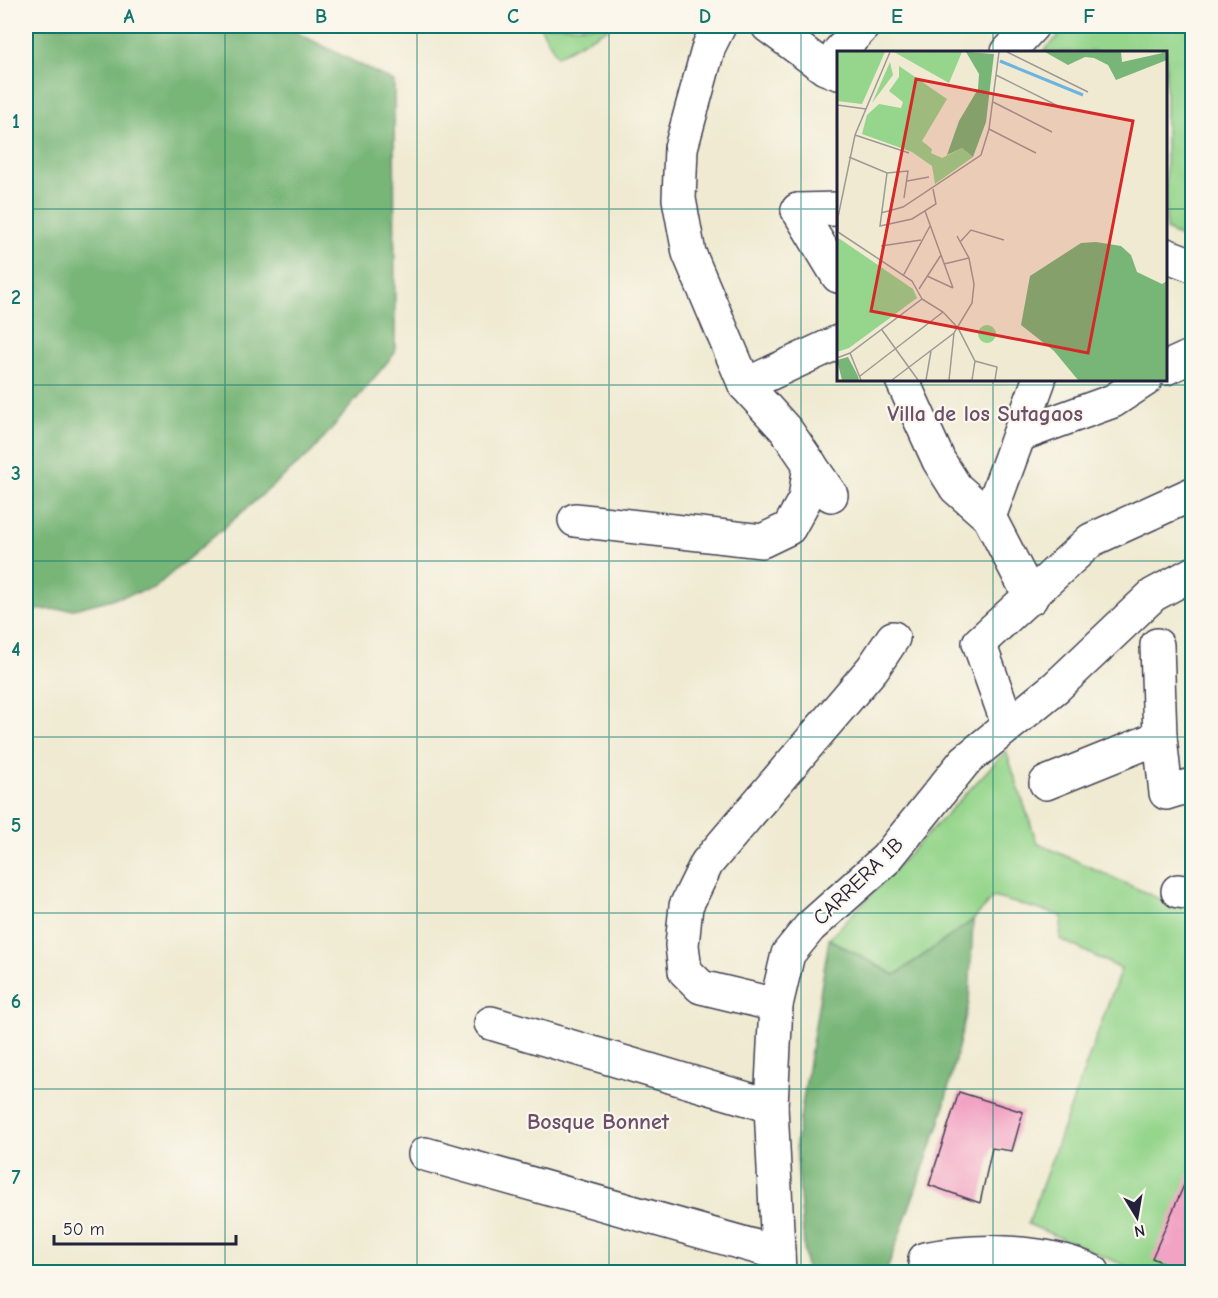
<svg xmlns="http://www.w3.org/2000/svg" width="1218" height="1298" viewBox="0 0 1218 1298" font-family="'Comic Neue',sans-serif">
  <rect width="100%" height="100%" fill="#fbf7ec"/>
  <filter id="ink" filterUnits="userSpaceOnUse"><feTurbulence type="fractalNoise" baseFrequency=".0167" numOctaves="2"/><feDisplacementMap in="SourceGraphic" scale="12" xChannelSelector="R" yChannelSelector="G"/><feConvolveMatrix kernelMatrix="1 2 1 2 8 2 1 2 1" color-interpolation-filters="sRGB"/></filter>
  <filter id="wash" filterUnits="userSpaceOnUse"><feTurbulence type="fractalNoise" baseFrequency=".008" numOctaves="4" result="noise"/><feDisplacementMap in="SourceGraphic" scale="24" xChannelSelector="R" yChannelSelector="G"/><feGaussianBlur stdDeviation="1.35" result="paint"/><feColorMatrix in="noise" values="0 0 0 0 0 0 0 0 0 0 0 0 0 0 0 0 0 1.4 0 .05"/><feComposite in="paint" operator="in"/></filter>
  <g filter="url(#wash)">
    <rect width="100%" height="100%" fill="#efead1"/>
    <g fill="#95d58c" stroke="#5c7c64" stroke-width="1.5">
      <polygon points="540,26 612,26 557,56"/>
      <polygon points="1068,26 1192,26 1192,242 1166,230 1166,52 1043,52"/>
      <polygon points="1006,751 1037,843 1164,901 1192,906 1192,1272 1140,1272 1028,1224 1121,969 1060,939 1062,916 993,897 973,920 895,975 829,939"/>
    </g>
    <g fill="#78b678" stroke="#4d6c5a" stroke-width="1.5">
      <polygon points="26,26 284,26 394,82 395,353 312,452 154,588 74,609 26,610"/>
      <polygon points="973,920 969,1002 941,1119 886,1272 806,1272 796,1143 829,939 895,975"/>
    </g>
    <g id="blocks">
      <g fill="#f2a2c3">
        <polygon points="959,1092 1023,1112 1012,1151 992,1148 980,1203 929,1185"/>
        <polygon points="1192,1167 1192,1272 1185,1272 1152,1258"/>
      </g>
    </g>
  </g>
  <g filter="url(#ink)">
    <use href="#blocks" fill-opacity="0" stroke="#414052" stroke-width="1.5"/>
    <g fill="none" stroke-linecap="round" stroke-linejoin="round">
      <defs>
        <g id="minor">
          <polyline points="719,26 709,46 681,148 679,199 689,253 745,385 786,430 831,495"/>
          <polyline points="768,26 825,68 838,73"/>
          <polyline points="839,52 863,26"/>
          <polyline points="1008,52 1032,26"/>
          <polyline points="798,210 838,276"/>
          <polyline points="798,210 838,209"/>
          <polyline points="1166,255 1192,265"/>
          <polyline points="1166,368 1192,356"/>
          <polyline points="902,380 939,461 956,488 989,517 1031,598"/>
          <polyline points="745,385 838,342"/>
          <polyline points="1019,435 1113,401 1145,380"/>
          <polyline points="989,517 1039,380"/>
          <polyline points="575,520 762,541 789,528 805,499 810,464"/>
          <polyline points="1157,645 1160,737 1166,793 1192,785"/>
          <polyline points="1008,724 979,643 1091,540 1192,494"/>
          <polyline points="1046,783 1160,737"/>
          <polyline points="1178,891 1192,893"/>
          <polyline points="776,1005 701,987 685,971 682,945 686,906 707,863 873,668 893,638"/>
          <polyline points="491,1023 771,1106"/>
          <polyline points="425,1154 778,1253"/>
          <path d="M925,1259C974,1249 1048,1249 1093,1272"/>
          <polyline points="779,1272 771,1106 776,1005 788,954 810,927 886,859 965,761 1056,687 1153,595 1192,574"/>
        </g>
      </defs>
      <use href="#minor" stroke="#414052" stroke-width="36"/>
      <use href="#minor" stroke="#fff" stroke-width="33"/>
    </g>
  </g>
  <path fill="none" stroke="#0f766e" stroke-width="1.5" stroke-opacity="0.55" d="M225,26V1272M417,26V1272M609,26V1272M801,26V1272M993,26V52M26,209H838M1166,209H1192M993,380V1272M26,385H1192M26,561H1192M26,737H1192M26,913H1192M26,1089H1192"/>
  <g text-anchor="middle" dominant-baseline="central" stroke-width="4.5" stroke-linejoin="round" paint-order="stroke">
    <g font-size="21" fill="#22223b" stroke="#fbf7ec">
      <text transform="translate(858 881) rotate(-44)">CARRERA 1B</text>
    </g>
    <g font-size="22" font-weight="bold" fill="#6b4f6b" stroke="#fbf7ec">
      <text x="985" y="414">Villa de los Sutagaos</text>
      <text x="598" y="1122">Bosque Bonnet</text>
    </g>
  </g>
  <g transform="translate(837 51)">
    <rect width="330" height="330" fill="#efead1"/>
    <path d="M0,1H48L25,53L0,50ZM57,1H125L112,32ZM53,11L56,24L35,52ZM62,15L110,48L85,90L95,98L94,102L105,107L125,97L136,106L98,133L95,115L75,101L25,83L30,64L42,53L64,57L66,51L52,40L62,26ZM0,186L76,238L80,247L12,297L0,301ZM141 283a9 9 0 1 1 18 0a9 9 0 1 1-18 0Z" fill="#95d58c"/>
    <path d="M129,1L157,3L149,71L136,106L125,97L110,104L122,70L141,38L142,23ZM208,1H284L285,11L330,1V9L279,29L271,14L257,7L248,6L231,14ZM259,191L284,195L294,204L300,221L325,233L330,230V329H241L217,300L184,274L193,225L244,192ZM11,306L21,325L22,329H5L0,309Z" fill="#78b678"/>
    <path fill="none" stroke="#6bb3e3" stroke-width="3" d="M163,10L246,44"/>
    <path fill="none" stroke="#9d9a95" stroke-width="1.5" d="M53,1L18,84L1,166V181L75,230L85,248M170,1L251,41M159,24L227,58M156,51L215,81M0,54L29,58M152,78L199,102M18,84L72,102M12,106L50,122L71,120L67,147M50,122L43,175L75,168L99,153L96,138M70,130L92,126M88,160L116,237M44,162L66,156L144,104L152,78L162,1M123,191L134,179L167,189M44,195L84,189M107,213L132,207M66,225L93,175M90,225L116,237M82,238L104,204M85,248L106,261L121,277L138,310L160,316L158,329M45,279L81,329M13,302L24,329M0,307L13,302L85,248M23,325L106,261M55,329L117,282L135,252L137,233L132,207L120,185M89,329L94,300M112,329L117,282M135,329L138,310"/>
    <path fill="#d62828" fill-opacity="0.15" stroke="#d62828" stroke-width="3" d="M79,28L296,70L251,302L34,260Z"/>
    <rect width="330" height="330" fill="none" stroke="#22223b" stroke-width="3"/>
  </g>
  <rect width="1218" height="1298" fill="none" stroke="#fbf7ec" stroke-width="66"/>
  <g transform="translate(1137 1217) rotate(169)" stroke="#fbf7ec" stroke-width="4.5" paint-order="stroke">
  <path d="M0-4.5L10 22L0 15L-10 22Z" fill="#22223b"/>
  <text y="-9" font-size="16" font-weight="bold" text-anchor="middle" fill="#22223b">N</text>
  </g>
  <path d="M54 1235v9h182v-9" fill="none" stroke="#22223b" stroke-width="3"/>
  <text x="63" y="1235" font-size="18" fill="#22223b" stroke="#fbf7ec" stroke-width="4.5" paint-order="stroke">50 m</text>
  <rect x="33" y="33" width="1152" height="1232" fill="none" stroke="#0f766e" stroke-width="2"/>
  <g font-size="20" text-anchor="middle" font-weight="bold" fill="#0f766e">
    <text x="129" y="23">A</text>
    <text x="321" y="23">B</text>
    <text x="513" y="23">C</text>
    <text x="705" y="23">D</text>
    <text x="897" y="23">E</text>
    <text x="1089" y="23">F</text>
    <text x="16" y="128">1</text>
    <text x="16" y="304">2</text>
    <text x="16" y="480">3</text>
    <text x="16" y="656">4</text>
    <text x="16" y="832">5</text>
    <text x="16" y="1008">6</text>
    <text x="16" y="1184">7</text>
  </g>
</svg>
